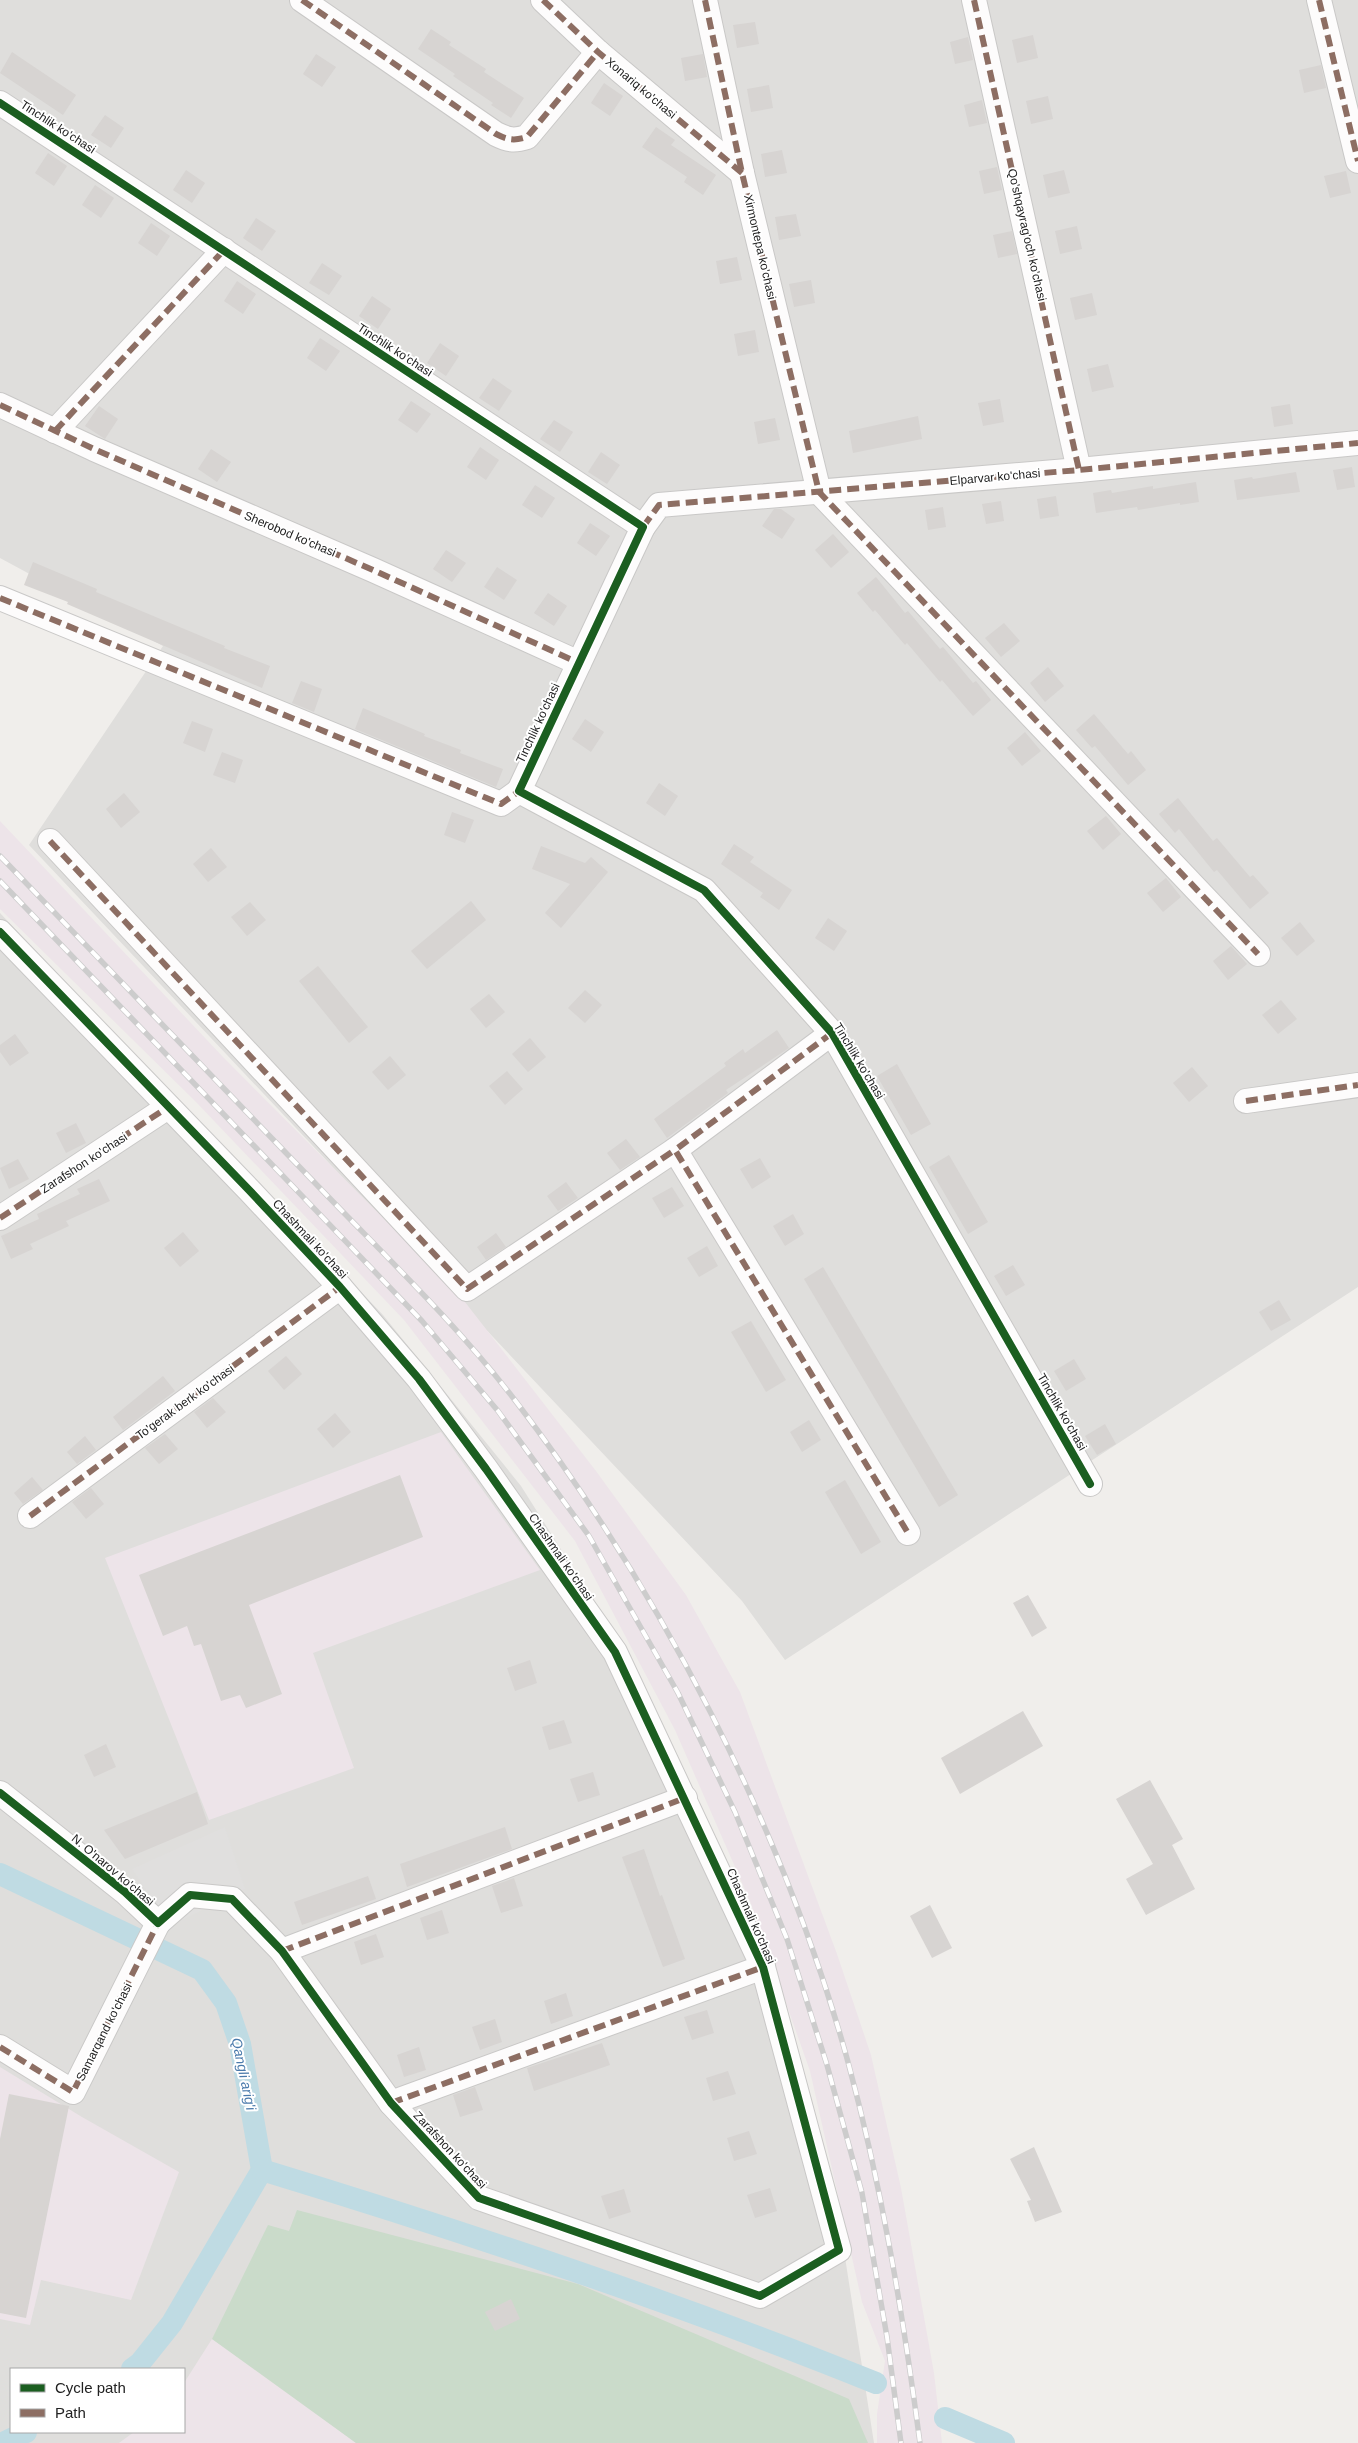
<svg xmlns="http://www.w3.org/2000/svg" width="1358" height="2443" viewBox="0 0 1358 2443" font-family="Arial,sans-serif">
  <rect width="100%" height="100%" fill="#f0eeeb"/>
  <g fill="#dfdedc" fill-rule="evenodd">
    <polygon points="0,0 1358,0 1358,1287 785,1660 742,1601 29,845 163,646 0,558"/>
    <path d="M0,913L383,1315L521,1486L622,1646L735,1880L775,1987L842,2238L874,2443H0ZM11,2369H184V2432H11Z"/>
  </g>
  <g fill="#ede4e9">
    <polygon points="0,821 224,1058 458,1293 596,1471 686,1595 740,1692 837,1954 871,2055 901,2188 934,2373 942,2443 877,2443 877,2414 885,2361 862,2302 810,2071 750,1901 675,1730 575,1541 404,1320 196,1102 0,909"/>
    <polygon points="441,1432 540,1570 313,1653 354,1768 209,1820 105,1558"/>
    <polygon points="0,2067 82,2117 179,2172 131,2300 41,2280 30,2325 0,2319"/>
    <polygon points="212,2339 266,2376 356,2443 119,2443 134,2432 184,2432 184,2383"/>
  </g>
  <polygon fill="#cadbca" points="297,2210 578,2284 849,2399 868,2443 356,2443 212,2339 268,2225 289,2231"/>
  <polygon fill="#e0dfde" points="225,1827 245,1889 170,1926 132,1869"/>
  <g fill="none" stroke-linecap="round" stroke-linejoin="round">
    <g stroke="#bfdbe3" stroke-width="22">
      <polyline points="0,1874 202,1970 226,2003 240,2044 262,2170 172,2323 140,2363 132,2369"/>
      <path d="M262,2170C469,2233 676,2302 876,2383"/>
      <polyline points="945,2418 1004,2443"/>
      <polyline points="3,2443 26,2432"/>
    </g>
  </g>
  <g fill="#d7d4d2">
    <polygon points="755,22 759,44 737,48 733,25"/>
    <polygon points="431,29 451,42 449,45 486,69 484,72 524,98 511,118 491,105 493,103 453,76 455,74 418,49"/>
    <polygon points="1033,35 1038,58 1017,63 1012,40"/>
    <polygon points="968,37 973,60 955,64 950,42"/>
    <polygon points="12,52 76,95 63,115 0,73"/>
    <polygon points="316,54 336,67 322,87 303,74"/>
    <polygon points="703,54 707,77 685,81 681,58"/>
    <polygon points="1321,65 1326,88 1304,93 1299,70"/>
    <polygon points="604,83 623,96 610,116 591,103"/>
    <polygon points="769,85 773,108 751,112 747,89"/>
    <polygon points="1048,96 1053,119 1031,124 1026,101"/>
    <polygon points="982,100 987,123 969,127 964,105"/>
    <polygon points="105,115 124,128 111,148 91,135"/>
    <polygon points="656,127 675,140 671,145 716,175 703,195 684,182 687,177 642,147"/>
    <polygon points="782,150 787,173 765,177 761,154"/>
    <polygon points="48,153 67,166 54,186 35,173"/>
    <polygon points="997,167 1002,190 984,194 979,171"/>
    <polygon points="186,170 205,183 192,203 173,190"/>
    <polygon points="1064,170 1070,193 1048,198 1043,175"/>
    <polygon points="1346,171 1351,193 1330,198 1324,176"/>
    <polygon points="95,185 114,198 101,218 82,205"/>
    <polygon points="796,214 801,236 779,240 775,217"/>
    <polygon points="256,218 276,231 262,251 243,238"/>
    <polygon points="151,223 170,236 157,256 138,243"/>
    <polygon points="1077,226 1082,249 1060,254 1055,231"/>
    <polygon points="1012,231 1017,254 998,258 993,235"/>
    <polygon points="737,257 742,280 720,284 716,261"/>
    <polygon points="322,263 342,276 329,295 309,283"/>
    <polygon points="811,280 815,303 794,307 789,284"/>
    <polygon points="237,281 256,294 243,314 224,301"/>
    <polygon points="1092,293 1097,315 1075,320 1070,298"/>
    <polygon points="372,296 391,309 378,329 359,316"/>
    <polygon points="755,330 759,352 738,356 734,334"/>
    <polygon points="320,338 340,351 326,371 307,358"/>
    <polygon points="440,343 459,356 446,376 427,363"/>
    <polygon points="1108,364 1114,387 1092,392 1087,369"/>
    <polygon points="493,378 512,391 499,411 479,398"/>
    <polygon points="1000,399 1004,422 983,426 978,403"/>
    <polygon points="411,401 431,414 417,433 398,420"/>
    <polygon points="1290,404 1293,424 1274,427 1271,407"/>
    <polygon points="99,406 118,419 105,439 85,426"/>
    <polygon points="918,416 922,439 853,453 849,431"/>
    <polygon points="775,418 780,440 758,444 754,422"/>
    <polygon points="554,420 573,432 560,452 540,439"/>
    <polygon points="480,447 499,460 486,480 467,467"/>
    <polygon points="211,449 231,462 217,482 198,469"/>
    <polygon points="601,452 620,465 607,484 588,472"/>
    <polygon points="1352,467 1355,487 1337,490 1333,470"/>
    <polygon points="1296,472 1300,492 1237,500 1234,480 1252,477 1253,479"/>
    <polygon points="1196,482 1199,502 1180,505 1180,503 1138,510 1137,507 1096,513 1093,493 1111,490 1112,493 1153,486 1153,489"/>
    <polygon points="535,485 555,498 542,518 522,505"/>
    <polygon points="1056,496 1059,516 1040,519 1037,499"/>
    <polygon points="1001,501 1004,521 986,524 982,504"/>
    <polygon points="943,507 946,527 928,530 925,510"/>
    <polygon points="774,509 781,509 795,519 782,539 762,526"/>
    <polygon points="590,523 610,536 596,556 577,543"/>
    <polygon points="833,534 849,552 831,568 815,550"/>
    <polygon points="446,550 466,563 452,582 433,569"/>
    <polygon points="33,562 97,589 96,592 225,646 224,648 270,666 262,688 67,604 68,602 24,585"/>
    <polygon points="497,567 517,580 504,600 484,587"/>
    <polygon points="876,577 905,613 908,611 940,649 943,647 973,683 976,681 991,700 973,716 942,680 940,682 907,643 905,645 875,610 873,612 857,593"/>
    <polygon points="548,593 567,606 554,626 534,613"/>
    <polygon points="1004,623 1020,641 1001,657 985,638"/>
    <polygon points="1048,667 1064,686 1045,702 1030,683"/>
    <polygon points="301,681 322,689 314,712 292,703"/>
    <polygon points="363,708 425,734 424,736 461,750 460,753 503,769 496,787 355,729"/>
    <polygon points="1094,714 1128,754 1131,751 1146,770 1128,785 1095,746 1092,748 1076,730"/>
    <polygon points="585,719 604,732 591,752 572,739"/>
    <polygon points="192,721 213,729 205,752 183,743"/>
    <polygon points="1025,732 1041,751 1022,766 1007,748"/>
    <polygon points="222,752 243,760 235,783 213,775"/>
    <polygon points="659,783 678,796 665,816 646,803"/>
    <polygon points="124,793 140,812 121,828 106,809"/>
    <polygon points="1178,798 1213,841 1217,838 1250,877 1253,875 1269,893 1250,909 1217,870 1214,872 1179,829 1175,833 1159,814"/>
    <polygon points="452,812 474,820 465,843 444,835"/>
    <polygon points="1106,816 1121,834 1103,850 1087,831"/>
    <polygon points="734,844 754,857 750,862 792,890 779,910 760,897 763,893 721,864"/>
    <polygon points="541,846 585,863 591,857 608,872 561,928 545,913 570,884 532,869"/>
    <polygon points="211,848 227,867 208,882 193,864"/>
    <polygon points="1166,878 1181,897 1163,912 1147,893"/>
    <polygon points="471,901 486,920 427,969 411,951"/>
    <polygon points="250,902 266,920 247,936 231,917"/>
    <polygon points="828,918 847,931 834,951 815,938"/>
    <polygon points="1300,922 1315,941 1297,956 1281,938"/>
    <polygon points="1231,946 1247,964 1228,980 1213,961"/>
    <polygon points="318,966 368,1027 349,1043 299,981"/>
    <polygon points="585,990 602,1005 585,1023 568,1008"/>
    <polygon points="489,994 505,1012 486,1028 470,1009"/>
    <polygon points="1281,1000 1297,1019 1278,1034 1262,1015"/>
    <polygon points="777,1030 789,1048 726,1090 728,1093 667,1138 654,1119 726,1066 724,1063 743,1049 745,1053"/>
    <polygon points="15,1034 29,1053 10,1066 0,1052 0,1045"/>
    <polygon points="530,1038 546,1057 528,1072 512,1054"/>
    <polygon points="390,1056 406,1075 388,1090 372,1072"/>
    <polygon points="897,1064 931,1124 911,1135 877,1076"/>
    <polygon points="1192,1067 1208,1086 1189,1102 1173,1083"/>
    <polygon points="507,1071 523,1089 505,1105 489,1086"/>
    <polygon points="76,1123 86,1143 66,1153 56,1133"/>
    <polygon points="626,1139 640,1157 620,1170 607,1153"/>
    <polygon points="949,1155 988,1222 968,1234 929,1167"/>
    <polygon points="760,1158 771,1177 752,1189 740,1169"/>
    <polygon points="18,1159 29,1179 9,1189 0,1168"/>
    <polygon points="99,1179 110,1201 66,1221 69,1226 30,1244 33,1249 11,1259 1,1236 39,1219 37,1214 80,1194 77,1189"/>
    <polygon points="566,1182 578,1198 558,1211 547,1196"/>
    <polygon points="672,1187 684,1206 664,1218 652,1198"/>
    <polygon points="793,1214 804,1234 785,1246 773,1226"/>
    <polygon points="183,1232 199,1251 180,1267 164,1248"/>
    <polygon points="496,1233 506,1247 486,1260 477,1247"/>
    <polygon points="707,1246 718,1266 699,1277 687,1258"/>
    <polygon points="1013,1265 1025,1285 1006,1296 994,1276"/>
    <polygon points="823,1267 958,1495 939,1507 804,1279"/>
    <polygon points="1279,1300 1291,1320 1271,1331 1259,1312"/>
    <polygon points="751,1321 786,1380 766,1392 731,1332"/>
    <polygon points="286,1356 302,1374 284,1390 268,1371"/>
    <polygon points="1074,1359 1086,1379 1066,1391 1054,1371"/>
    <polygon points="163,1376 175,1391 123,1430 113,1417"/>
    <polygon points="213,1398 226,1412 207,1428 194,1412"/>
    <polygon points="335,1413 351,1432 333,1448 317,1429"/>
    <polygon points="809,1420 821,1440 802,1452 790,1432"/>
    <polygon points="1105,1424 1116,1444 1097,1455 1085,1436"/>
    <polygon points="165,1434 178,1449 159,1464 145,1448"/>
    <polygon points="85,1436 96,1450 77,1464 67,1452"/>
    <polygon points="400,1475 423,1537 249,1605 282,1694 246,1708 240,1695 221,1701 201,1644 194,1646 187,1626 163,1636 139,1575"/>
    <polygon points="32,1477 43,1490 23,1504 14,1493"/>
    <polygon points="845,1480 881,1542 861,1554 825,1492"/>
    <polygon points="91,1488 104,1504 86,1519 72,1502"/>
    <polygon points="1028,1595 1047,1628 1032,1637 1013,1603"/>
    <polygon points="530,1660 537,1683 515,1691 507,1668"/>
    <polygon points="1023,1711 1043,1746 960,1794 941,1758"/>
    <polygon points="564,1720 572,1743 549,1750 542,1727"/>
    <polygon points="106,1744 116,1767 94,1777 84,1755"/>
    <polygon points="593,1772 600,1795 578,1802 570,1779"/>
    <polygon points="1150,1780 1183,1839 1172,1845 1195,1889 1146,1915 1126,1879 1153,1864 1116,1799"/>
    <polygon points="197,1792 208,1824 125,1859 104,1830"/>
    <polygon points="505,1827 512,1849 407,1887 400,1864"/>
    <polygon points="644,1849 660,1896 662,1895 685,1959 663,1967 622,1857"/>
    <polygon points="368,1876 376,1899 302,1925 294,1902"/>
    <polygon points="514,1878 523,1906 501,1913 492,1886"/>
    <polygon points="930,1905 952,1948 932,1958 910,1916"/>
    <polygon points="442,1910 449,1933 427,1940 420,1918"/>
    <polygon points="376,1934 384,1957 361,1965 354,1942"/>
    <polygon points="566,1993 573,2016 551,2024 544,2001"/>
    <polygon points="707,2010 714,2033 692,2040 684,2017"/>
    <polygon points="495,2019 502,2042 480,2050 472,2027"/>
    <polygon points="602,2043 610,2065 534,2091 527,2068"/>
    <polygon points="419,2047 426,2070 404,2077 397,2055"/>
    <polygon points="728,2071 736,2094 713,2101 706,2078"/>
    <polygon points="475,2087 483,2110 460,2117 453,2095"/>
    <polygon points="9,2094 69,2106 26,2318 0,2313 0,2139"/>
    <polygon points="749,2131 757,2154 734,2161 727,2138"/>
    <polygon points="1034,2147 1062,2212 1035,2222 1027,2201 1031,2200 1010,2159"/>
    <polygon points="770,2188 777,2211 755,2218 747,2195"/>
    <polygon points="624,2189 631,2212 609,2219 601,2196"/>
    <polygon points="511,2299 520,2319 495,2331 485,2312"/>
  </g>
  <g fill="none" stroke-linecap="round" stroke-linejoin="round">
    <defs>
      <g id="street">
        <path d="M302,0L496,134C508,140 514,141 527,137L598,52"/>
        <polyline points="543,0 598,52 742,173"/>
        <polyline points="705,0 742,173 819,492 1258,954"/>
        <polyline points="974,0 1079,470"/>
        <polyline points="1319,0 1358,161"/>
        <polyline points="0,103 643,527 519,791 704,890 832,1033 1090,1484"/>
        <polyline points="0,405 94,449 373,570 579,663"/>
        <polyline points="55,431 224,250"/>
        <polyline points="643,527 659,505 1079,470 1358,443"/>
        <polyline points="0,598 501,804 519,791"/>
        <polyline points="50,841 467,1289 675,1150"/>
        <polyline points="0,932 249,1190 340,1287 419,1379 486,1469 615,1652 763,1967 839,2250 760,2296 479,2198 391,2103 282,1951 232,1899 190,1895 158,1923 125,1892 0,1793"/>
        <polyline points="832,1033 675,1150 908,1533"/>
        <polyline points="1246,1101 1358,1085"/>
        <polyline points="0,1218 168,1107"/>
        <polyline points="30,1516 340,1287"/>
        <polyline points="282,1951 685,1798"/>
        <polyline points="0,2047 73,2092 158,1923"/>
        <polyline points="391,2103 763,1967"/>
      </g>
    </defs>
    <use href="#street" stroke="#c9c8c7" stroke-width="26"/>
    <use href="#street" stroke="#fdfcfc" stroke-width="24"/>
    <defs>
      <g id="rail">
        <path d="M0,856C105,965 210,1074 315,1183C382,1253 454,1321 514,1399C660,1589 784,1830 848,2062C882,2188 903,2314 920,2443"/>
        <polyline points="0,881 422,1321 498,1411 589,1536 678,1693 735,1812 787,1939 827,2065 862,2193 887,2337 901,2443"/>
      </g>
    </defs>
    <use href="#rail" stroke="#ccc" stroke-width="5.5"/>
    <use href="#rail" stroke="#fff" stroke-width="4" stroke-dasharray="11" stroke-linecap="butt"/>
    <g stroke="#8d6e63" stroke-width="6" stroke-dasharray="12 6" stroke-linecap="butt">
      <path d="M302,0L496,134C508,140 514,141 527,137L598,52"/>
      <polyline points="543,0 598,52 742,173"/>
      <polyline points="705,0 742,173 819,492 1258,954"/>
      <polyline points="974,0 1079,470"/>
      <polyline points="1319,0 1358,161"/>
      <polyline points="0,405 94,449 373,570 579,663"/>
      <polyline points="55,431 224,250"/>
      <polyline points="643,527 659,505 1079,470 1358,443"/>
      <polyline points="0,598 501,804 519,791"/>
      <polyline points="50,841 467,1289 675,1150"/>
      <polyline points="832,1033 675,1150 908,1533"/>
      <polyline points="1246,1101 1358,1085"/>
      <polyline points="0,1218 168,1107"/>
      <polyline points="30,1516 340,1287"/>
      <polyline points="282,1951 685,1798"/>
      <polyline points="0,2047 73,2092 158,1923"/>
      <polyline points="391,2103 763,1967"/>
    </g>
    <defs>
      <g id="cycleway">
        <polyline points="0,103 643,527 519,791 704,890 832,1033 1090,1484"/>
        <polyline points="0,932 249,1190 340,1287 419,1379 486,1469 615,1652 763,1967 839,2250 760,2296 479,2198 391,2103 282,1951 232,1899 190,1895 158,1923 125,1892 0,1793"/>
      </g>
    </defs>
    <use href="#cycleway" stroke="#fff" stroke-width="11"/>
    <use href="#cycleway" stroke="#1b5e20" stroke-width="8"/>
  </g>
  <g text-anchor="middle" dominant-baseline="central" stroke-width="4" stroke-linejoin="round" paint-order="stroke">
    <g font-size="12" fill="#222" stroke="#fff">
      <text transform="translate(641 88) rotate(40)">Xonariq ko'chasi</text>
      <text transform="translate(58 127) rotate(33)">Tinchlik ko'chasi</text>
      <text transform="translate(1027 235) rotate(77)">Qo'shqayrag'och ko'chasi</text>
      <text transform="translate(760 247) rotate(77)">Xirmontepa ko'chasi</text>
      <text transform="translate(395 350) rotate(33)">Tinchlik ko'chasi</text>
      <text transform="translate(995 477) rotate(-5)">Elparvar ko'chasi</text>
      <text transform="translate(290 534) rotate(23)">Sherobod ko'chasi</text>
      <text transform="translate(538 723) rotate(-65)">Tinchlik ko'chasi</text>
      <text transform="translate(859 1061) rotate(59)">Tinchlik ko'chasi</text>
      <text transform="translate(84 1163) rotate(-33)">Zarafshon ko'chasi</text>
      <text transform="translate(310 1239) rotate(47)">Chashmali ko'chasi</text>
      <text transform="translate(185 1402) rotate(-36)">To'gerak berk ko'chasi</text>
      <text transform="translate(1062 1412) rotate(60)">Tinchlik ko'chasi</text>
      <text transform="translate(561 1557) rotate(55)">Chashmali ko'chasi</text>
      <text transform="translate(113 1870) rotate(40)">N. O'narov ko'chasi</text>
      <text transform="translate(751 1916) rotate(66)">Chashmali ko'chasi</text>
      <text transform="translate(104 2032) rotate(-63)">Samarqand ko'chasi</text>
      <text transform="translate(450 2150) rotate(47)">Zarafshon ko'chasi</text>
    </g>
    <g font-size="14" font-style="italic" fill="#4a7aab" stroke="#fff">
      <text transform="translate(244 2074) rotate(78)">Qangli arig'i</text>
    </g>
  </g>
  <rect x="10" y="2368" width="175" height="65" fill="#ffffff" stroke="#a7a7a7"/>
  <rect x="20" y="2384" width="25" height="8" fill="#1b5e20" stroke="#a7a7a7"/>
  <text x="55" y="2393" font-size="15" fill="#222222">Cycle path</text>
  <rect x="20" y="2409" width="25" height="8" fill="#8d6e63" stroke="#a7a7a7"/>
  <text x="55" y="2418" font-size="15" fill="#222222">Path</text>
</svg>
